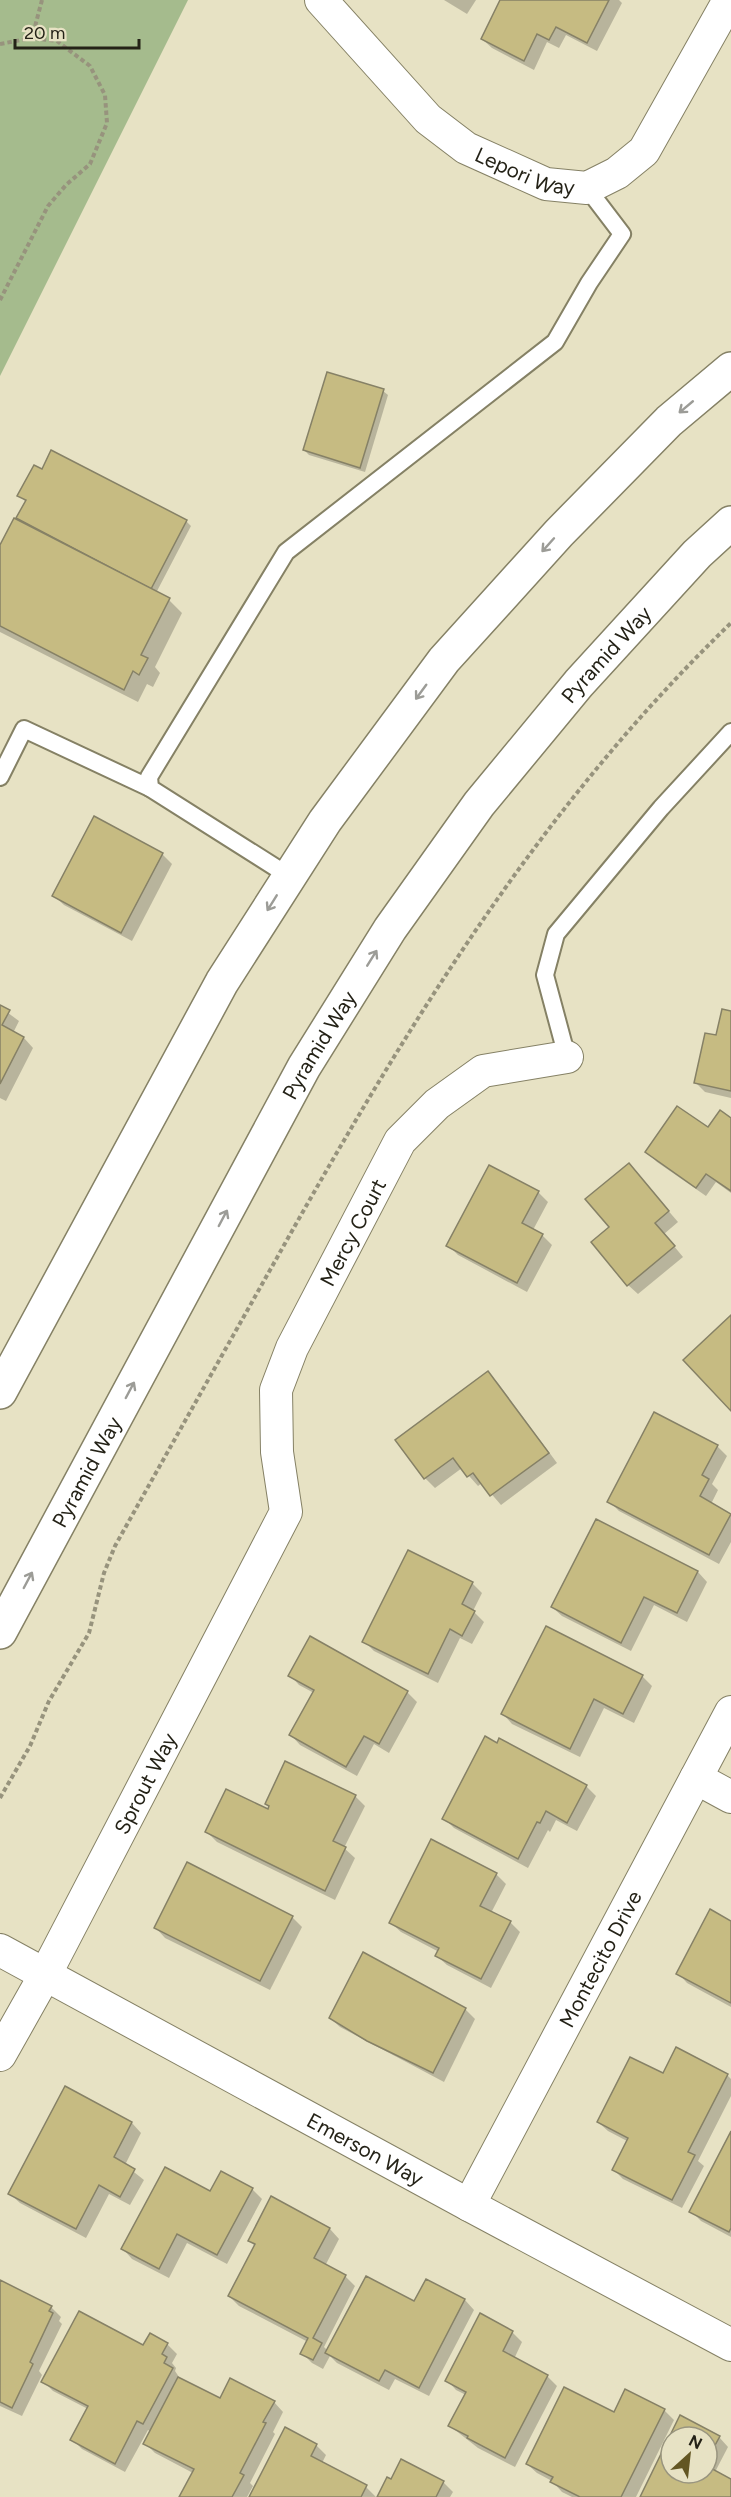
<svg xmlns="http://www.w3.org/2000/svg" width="731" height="2497" viewBox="0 0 731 2497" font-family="Figtree,sans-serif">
  <rect width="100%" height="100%" fill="#e7e2c4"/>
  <polygon fill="#a5bb8d" points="0,0 188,0 0,376"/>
  <g fill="#0003" fill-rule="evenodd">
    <polygon points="444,0 476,0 467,14"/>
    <polygon points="502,0 619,0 622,3 597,51 566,35 559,48 547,42 534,70 492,48 482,39"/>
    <polygon points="383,391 388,395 365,472 309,455 304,450"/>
    <polygon points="19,496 186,521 191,526 156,593 169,600 182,613 155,667 160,673 153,687 147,684 138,702 0,632 0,549 22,523 18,518 26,502"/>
    <polygon points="162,854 172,864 132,941 64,905 54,896"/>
    <polygon points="0,1007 19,1021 13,1033 24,1038 33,1048 6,1101 0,1098"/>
    <polygon points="731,1012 731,1098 705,1092 695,1082"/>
    <polygon points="731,1120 731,1193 716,1182 706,1196 657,1162 647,1152"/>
    <polygon points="629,1165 678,1222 664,1234 683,1257 638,1294 628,1285 611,1228"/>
    <polygon points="490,1167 539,1193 548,1202 533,1230 542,1235 552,1245 527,1292 458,1255 448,1245"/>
    <polygon points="488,1373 498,1383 557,1463 501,1505 482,1483 478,1486 462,1468 435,1488 425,1478"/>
    <polygon points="717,1446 727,1456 712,1484 718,1490 711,1504 731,1515 731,1542 719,1564 619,1511 609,1501"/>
    <polygon points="698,1572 707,1582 687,1622 654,1605 631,1651 562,1616 552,1607"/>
    <polygon points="472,1583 482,1593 473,1611 484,1622 472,1644 460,1638 438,1683 374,1651 364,1641"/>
    <polygon points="290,1675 407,1692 417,1702 389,1753 374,1744 357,1776 300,1745 291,1735 314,1693 299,1685"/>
    <polygon points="642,1676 652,1686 634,1723 604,1708 580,1757 512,1724 503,1714"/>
    <polygon points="586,1786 596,1796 577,1831 556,1820 550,1832 548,1830 528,1868 454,1828 444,1818"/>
    <polygon points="355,1796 365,1806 344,1848 355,1858 335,1900 217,1842 207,1832 269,1811"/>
    <polygon points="496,1874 506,1884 491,1913 510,1922 520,1932 491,1988 447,1965 437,1956 439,1952 401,1932 391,1923"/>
    <polygon points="292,1917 302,1927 270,1990 165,1938 156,1928"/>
    <polygon points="731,1922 731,2007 687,1983 678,1973"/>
    <polygon points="363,1954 465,2009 475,2019 444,2082 340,2027 330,2018"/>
    <polygon points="663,2075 727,2075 731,2079 731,2096 698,2161 704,2166 682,2208 623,2179 614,2170 627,2141 608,2131 598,2122"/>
    <polygon points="65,2088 132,2123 141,2133 125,2165 144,2180 130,2205 109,2194 86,2238 20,2203 10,2194"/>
    <polygon points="731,2134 731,2237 701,2221 691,2211"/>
    <polygon points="252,2189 262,2199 227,2264 187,2243 169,2278 132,2259 123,2249 210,2193"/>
    <polygon points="271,2199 330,2229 339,2239 325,2266 345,2276 355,2286 324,2347 328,2351 414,2303 427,2281 465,2300 474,2310 429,2396 395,2379 389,2390 337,2363 330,2356 323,2369 312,2363 302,2353 308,2342 239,2306 229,2296 255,2246 249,2240"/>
    <polygon points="0,2282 51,2307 61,2317 59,2321 62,2324 39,2371 42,2375 22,2416 0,2406"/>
    <polygon points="480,2315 512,2332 522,2342 514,2359 547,2376 557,2386 515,2467 478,2448 450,2426 466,2395 456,2390 447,2380"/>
    <polygon points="167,2344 177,2354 172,2363 176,2368 175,2371 181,2380 220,2400 274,2402 283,2412 273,2432 275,2434 250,2483 253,2486 247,2497 181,2497 193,2473 155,2453 145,2443 151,2432 148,2430 125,2472 82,2449 72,2439 88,2409 53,2391 43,2381 144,2347"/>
    <polygon points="664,2410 674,2420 636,2497 572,2497 562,2492 552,2481 537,2473 527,2464 615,2414"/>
    <path d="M681,2417L719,2437L728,2447L715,2472L731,2481V2497H641ZM671,2437H707V2473H671Z"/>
    <polygon points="316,2445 326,2455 322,2463 366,2487 376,2497 251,2497"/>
    <polygon points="443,2482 453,2492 450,2497 379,2497"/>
  </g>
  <g fill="#c6bb82" stroke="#868166" stroke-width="1.5">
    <polygon points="500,0 609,0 587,43 556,27 549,40 537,34 524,61 481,39"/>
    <polygon points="327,372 384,389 360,468 303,450"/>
    <polygon points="51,450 187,520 151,589 16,518 26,500 17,496 34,465 42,469"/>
    <polygon points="14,518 170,598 141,655 148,658 139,675 133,671 124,690 0,626 0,545"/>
    <polygon points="94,816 163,853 121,933 52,896"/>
    <polygon points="0,1005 10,1010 2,1025 24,1037 0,1084"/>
    <polygon points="722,1009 731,1011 731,1091 694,1083 705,1033 716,1035"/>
    <polygon points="677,1106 708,1127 720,1110 731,1118 731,1191 706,1174 696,1188 645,1152"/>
    <polygon points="629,1163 669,1211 655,1223 675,1246 627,1286 591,1242 609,1227 585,1199"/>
    <polygon points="489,1165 539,1191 522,1223 543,1234 517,1283 446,1246"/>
    <polygon points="731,1315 731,1411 683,1360"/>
    <polygon points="488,1371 549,1453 490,1496 473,1473 467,1477 453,1458 424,1479 395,1440"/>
    <polygon points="654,1412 718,1445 702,1475 709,1479 700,1496 731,1514 709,1555 607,1502"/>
    <polygon points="596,1519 698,1571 677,1613 644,1597 621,1643 551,1607"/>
    <polygon points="408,1550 473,1582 462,1604 475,1611 462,1636 450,1629 428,1674 362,1642"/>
    <polygon points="546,1626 643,1675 623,1714 594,1699 570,1749 501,1714"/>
    <polygon points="310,1636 408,1691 379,1744 364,1736 346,1767 289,1735 314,1690 288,1676"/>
    <polygon points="485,1736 497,1743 499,1738 587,1785 567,1823 546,1811 540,1823 537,1822 518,1859 442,1819"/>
    <polygon points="285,1761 356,1795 333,1841 346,1847 325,1891 205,1832 226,1789 268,1809 269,1806 265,1804"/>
    <polygon points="431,1839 497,1873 480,1906 511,1921 481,1979 435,1956 439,1948 389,1923"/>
    <polygon points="187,1862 293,1916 260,1981 154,1928"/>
    <polygon points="710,1909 731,1921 731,2003 676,1974"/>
    <polygon points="363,1952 466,2008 433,2073 367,2041 329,2018"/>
    <polygon points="676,2047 728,2074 688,2152 695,2155 672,2200 612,2170 628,2138 597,2122 630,2057 663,2073"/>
    <polygon points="65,2086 132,2122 114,2157 135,2169 120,2197 99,2185 76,2229 8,2194"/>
    <polygon points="731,2131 731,2228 729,2232 689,2212"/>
    <polygon points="165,2167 210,2191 221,2171 253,2188 217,2255 177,2234 159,2269 121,2249"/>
    <polygon points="271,2196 330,2228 314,2258 346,2275 313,2338 322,2343 313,2360 300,2354 308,2338 228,2296 255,2244 248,2241"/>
    <polygon points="366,2276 414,2301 426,2279 465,2299 419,2388 385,2370 379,2381 325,2353"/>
    <polygon points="0,2280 52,2306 49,2311 53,2313 30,2362 33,2364 12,2408 0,2402"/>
    <polygon points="79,2311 143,2345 150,2333 168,2343 162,2354 167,2357 164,2363 173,2368 143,2424 137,2421 115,2464 70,2440 88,2406 41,2382"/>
    <polygon points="480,2313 513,2331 503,2351 548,2375 505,2458 467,2438 468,2436 448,2426 466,2392 445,2381"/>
    <polygon points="178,2377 220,2398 230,2378 275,2401 263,2422 266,2423 240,2473 244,2475 232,2497 179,2497 194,2469 143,2444"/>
    <polygon points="564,2387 614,2412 625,2389 665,2409 621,2497 580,2497 550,2482 553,2477 526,2464"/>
    <polygon points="680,2415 720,2436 707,2460 707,2437 671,2437 671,2473 707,2473 707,2466 731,2479 731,2497 640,2497"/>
    <polygon points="285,2427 317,2444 311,2456 367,2485 361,2497 249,2497"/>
    <polygon points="401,2459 444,2481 436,2497 377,2497 387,2477 391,2479"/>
  </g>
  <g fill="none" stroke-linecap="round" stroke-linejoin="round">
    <defs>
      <g id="service">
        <polyline points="0,777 24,729 150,788"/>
        <polyline points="289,876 150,788 149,777 286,552 555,342 589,283 622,234 587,188"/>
        <polyline points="567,1057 545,975 556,934 661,808 731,732"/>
      </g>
      <g id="minor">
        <path id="s1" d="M321,0L428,119L466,148L546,184L587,188L617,173L644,151L729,0"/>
        <polyline points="696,1778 731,1797"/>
        <path id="s2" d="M0,1950L469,2205L731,2345"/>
        <path id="s3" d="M0,2055L45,1975L286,1512L277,1452L276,1390L292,1348L400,1141L437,1104L483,1071L567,1057"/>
        <path id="s4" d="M469,2205L731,1712"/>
      </g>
      <g id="primary">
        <polyline points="0,1392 222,982 325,821 444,660 559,533 669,421 731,369"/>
        <path id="s5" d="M0,1632L304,1067L390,929L479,804L579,683L697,554L731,523"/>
      </g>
    </defs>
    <use href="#service" stroke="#858165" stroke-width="20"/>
    <use href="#minor" stroke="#858165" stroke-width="34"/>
    <use href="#primary" stroke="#858165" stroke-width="36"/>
    <g stroke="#97937d" stroke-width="4" stroke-dasharray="4.5 3" stroke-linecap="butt">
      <polyline points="0,44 32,38 42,0"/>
      <polyline points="0,300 48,206 66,185 90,164 107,123 105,95 90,66 57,41 32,38"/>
      <path d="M0,1798L30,1746L49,1701L89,1633L104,1573L115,1546C168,1451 221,1357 274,1263C404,1031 538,809 731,623"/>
    </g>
    <use href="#service" stroke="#fff" stroke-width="16"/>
    <use href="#minor" stroke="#fff" stroke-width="32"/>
    <use href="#primary" stroke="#fff" stroke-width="33"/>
  </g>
  <defs><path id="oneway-shaft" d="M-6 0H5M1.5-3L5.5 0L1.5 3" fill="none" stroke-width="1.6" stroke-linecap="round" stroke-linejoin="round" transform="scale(1.5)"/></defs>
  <g stroke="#9c9c97">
    <use href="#oneway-shaft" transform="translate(686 407) rotate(140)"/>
    <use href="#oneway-shaft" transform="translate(548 545) rotate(132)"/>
    <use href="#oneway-shaft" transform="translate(421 692) rotate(126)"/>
    <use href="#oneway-shaft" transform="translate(272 903) rotate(122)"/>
    <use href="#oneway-shaft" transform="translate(372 958) rotate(-58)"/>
    <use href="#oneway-shaft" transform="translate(223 1218) rotate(-62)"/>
    <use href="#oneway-shaft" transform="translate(130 1390) rotate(-62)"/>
    <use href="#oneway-shaft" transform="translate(28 1580) rotate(-62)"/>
  </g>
  <g text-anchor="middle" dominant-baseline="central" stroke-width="6" stroke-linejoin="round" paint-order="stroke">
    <g font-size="21" fill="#242217" stroke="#e7e2c4">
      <text stroke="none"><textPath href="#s1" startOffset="272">Lepori Way</textPath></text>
      <text stroke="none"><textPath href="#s5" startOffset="1154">Pyramid Way</textPath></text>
      <text stroke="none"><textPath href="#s5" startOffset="668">Pyramid Way</textPath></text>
      <text stroke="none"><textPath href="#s3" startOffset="912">Mercy Court</textPath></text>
      <text stroke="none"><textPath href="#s5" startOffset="182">Pyramid Way</textPath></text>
      <text stroke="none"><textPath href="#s3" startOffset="308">Sprout Way</textPath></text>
      <text stroke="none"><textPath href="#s4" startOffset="279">Montecito Drive</textPath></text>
      <text stroke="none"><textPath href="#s2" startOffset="416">Emerson Way</textPath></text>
    </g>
  </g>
  <g transform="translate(689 2455) rotate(27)"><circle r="28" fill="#e7e2c4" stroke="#99957f" stroke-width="1.5"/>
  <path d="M0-4.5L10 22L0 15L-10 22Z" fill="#635623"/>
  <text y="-9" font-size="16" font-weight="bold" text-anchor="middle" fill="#242217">N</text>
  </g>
  <path d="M15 39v9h124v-9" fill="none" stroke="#242217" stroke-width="3"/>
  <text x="24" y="39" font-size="18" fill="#242217" stroke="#e7e2c4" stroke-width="4.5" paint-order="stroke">20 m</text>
</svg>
